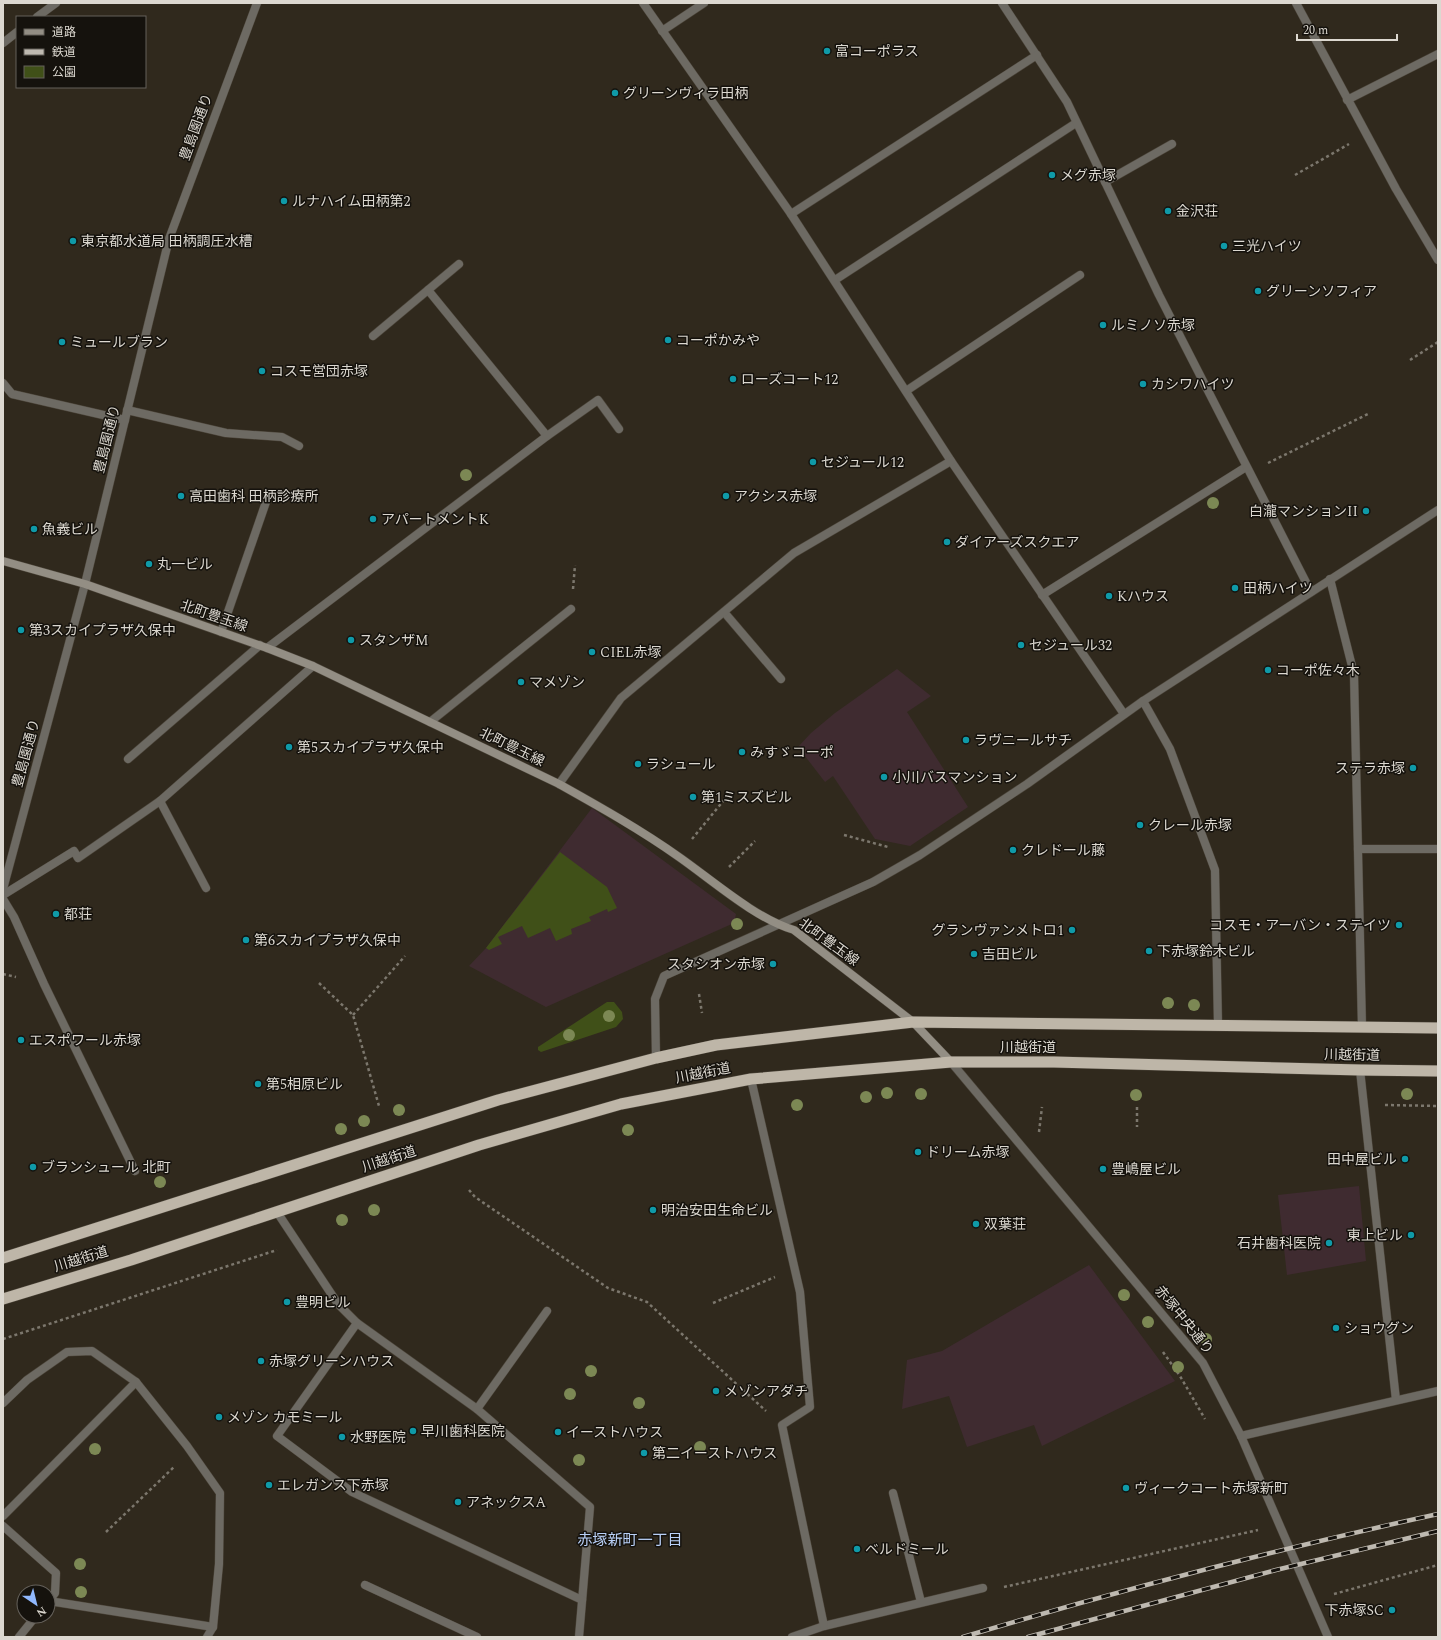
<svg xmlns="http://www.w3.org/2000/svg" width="1441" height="1640" viewBox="0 0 1441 1640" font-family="Spectral,'Noto Sans JP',serif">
  <rect width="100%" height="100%" fill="#30291d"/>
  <g fill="#3f2b30">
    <polygon points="897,669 931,696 907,712 968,807 910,846 875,839 833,776 825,782 798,747 811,733 835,713"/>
    <polygon points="592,808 736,914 734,923 546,1007 469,966 486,948"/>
    <polygon points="1359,1186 1366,1261 1287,1275 1278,1195"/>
    <polygon points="1089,1265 1175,1381 1042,1446 1034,1425 967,1447 949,1396 902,1409 907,1360 942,1351"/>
  </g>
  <g fill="#405018">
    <polygon points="560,852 607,887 617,908 608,912 607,909 589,917 591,921 571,929 572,934 556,941 550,928 528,938 522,926 498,937 502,944 489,950 486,948"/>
    <polygon points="607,1002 614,1002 622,1012 623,1019 616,1027 541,1052 538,1050 538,1047"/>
  </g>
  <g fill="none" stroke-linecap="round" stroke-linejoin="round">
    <defs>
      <g id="service">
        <polyline points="1105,182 1172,144"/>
        <polyline points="835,280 1076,123"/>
        <polyline points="428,290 547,436"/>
        <polyline points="373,336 459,264"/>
        <polyline points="3,383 12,394 125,420"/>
        <polyline points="906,391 1080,275"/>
        <polyline points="127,410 226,433 282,437 299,446"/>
        <polyline points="1042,595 1246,467"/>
        <polyline points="724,612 781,679"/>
        <polyline points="221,632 266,502"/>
        <polyline points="267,648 547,436 598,400 619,429"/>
        <polyline points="430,722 571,609"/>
        <polyline points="128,759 260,645"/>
        <polyline points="1358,849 1438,849"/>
        <polyline points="3,895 74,851 78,858 160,801"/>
        <polyline points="3,899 14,917 44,984 135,1171"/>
        <polyline points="277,1212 338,1304 357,1323 477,1409 590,1507 579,1637"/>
        <polyline points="357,1323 277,1436 352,1492 582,1600"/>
        <polyline points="3,1403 27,1380 67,1352 92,1351 136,1382 187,1446 220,1493 219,1564 213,1627 207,1637"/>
        <polyline points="477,1409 547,1311"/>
        <polyline points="893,1493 921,1602"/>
        <polyline points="3,1516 136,1382"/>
        <polyline points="3,1526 56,1573 55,1593 48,1602"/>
        <polyline points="365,1585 477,1637"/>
        <polyline points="49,1601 213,1627"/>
        <polyline points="19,1637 36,1616"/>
        <polyline points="792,1637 824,1626 983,1588"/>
      </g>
      <g id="minor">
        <polyline points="643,3 791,214 951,461 1124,714"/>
        <polyline points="1002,3 1067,102 1159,295 1311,592"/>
        <polyline points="1296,3 1396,189 1438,260"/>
        <polyline points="37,17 56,3"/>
        <polyline points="662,31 704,3"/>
        <polyline points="3,43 17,32"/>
        <polyline points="1347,100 1438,54"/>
        <polyline points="791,214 1037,55"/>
        <polyline points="1330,579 1354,674 1362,1028"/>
        <polyline points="1143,701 1170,749 1215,870 1218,1025"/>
        <polyline points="559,784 621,698 794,553 951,461"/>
        <polyline points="206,888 160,801 313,666"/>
        <polyline points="656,1058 655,999 664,976 873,882 920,855 1027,784 1143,701 1438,510"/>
        <polyline points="1360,1070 1396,1400"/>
        <polyline points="751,1079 800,1292 810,1407 782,1425 824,1626"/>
        <polyline points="1241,1436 1438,1391"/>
      </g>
      <g id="tertiary">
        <polyline points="3,889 85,584 169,239 257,3"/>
        <polyline points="951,1062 1203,1363 1241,1436 1328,1637"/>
      </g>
      <path id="secondary" d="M3,561L85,584L267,648L313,666L559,784C600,807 641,830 679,857C712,880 756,919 794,930L913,1022L951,1062"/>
      <g id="trunk">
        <polyline points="3,1258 498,1100 656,1058 716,1045 913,1022 1438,1028"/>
        <polyline points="3,1299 131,1260 479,1145 621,1104 751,1079 951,1062 1054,1062 1360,1070 1438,1071"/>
      </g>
    </defs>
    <use href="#service" stroke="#4c453a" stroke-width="9"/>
    <use href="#minor" stroke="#4c453a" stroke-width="9"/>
    <use href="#tertiary" stroke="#4c453a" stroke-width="9"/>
    <use href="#secondary" stroke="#4c453a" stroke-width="9"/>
    <use href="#trunk" stroke="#4c453a" stroke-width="12"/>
    <g stroke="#7c776d" stroke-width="2.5" stroke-dasharray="3 3" stroke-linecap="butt">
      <polyline points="1295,175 1349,144"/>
      <polyline points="1410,360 1438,342"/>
      <polyline points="1268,463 1370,413"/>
      <polyline points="573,589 575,565"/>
      <polyline points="844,835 888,847"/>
      <polyline points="692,839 729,794"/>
      <polyline points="729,867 755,841"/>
      <polyline points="3,974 16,977"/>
      <polyline points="319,983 353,1015 379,1106"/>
      <polyline points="699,994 702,1013"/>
      <polyline points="353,1015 405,956"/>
      <polyline points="1385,1105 1438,1106"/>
      <polyline points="1137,1107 1137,1127"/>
      <polyline points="1039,1132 1042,1107"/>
      <polyline points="469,1190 475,1197 608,1288 647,1302 766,1411"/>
      <polyline points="713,1303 775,1277"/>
      <polyline points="3,1339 277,1250"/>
      <polyline points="1163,1352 1180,1376 1205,1419"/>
      <polyline points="106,1532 175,1466"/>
      <polyline points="1004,1587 1258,1530"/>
      <polyline points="1334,1594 1438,1565"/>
    </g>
    <use href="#service" stroke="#6d6a63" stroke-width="8"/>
    <use href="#minor" stroke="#6d6a63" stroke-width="8"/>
    <use href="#tertiary" stroke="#6d6a63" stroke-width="8"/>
    <use href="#secondary" stroke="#938e84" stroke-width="8"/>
    <use href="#trunk" stroke="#beb6a8" stroke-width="11"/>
    <defs>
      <g id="rail">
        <path d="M963,1637C1120,1590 1278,1549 1438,1514"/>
        <polyline points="1028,1637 1276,1570 1438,1531"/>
      </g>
    </defs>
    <use href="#rail" stroke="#beb9b0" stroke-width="4.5"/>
    <use href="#rail" stroke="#15120d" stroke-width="3" stroke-dasharray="9" stroke-linecap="butt"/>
  </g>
  <g fill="#7c8854">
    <circle cx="466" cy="475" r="6"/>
    <circle cx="1213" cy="503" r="6"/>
    <circle cx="737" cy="924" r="6"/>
    <circle cx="1168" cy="1003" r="6"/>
    <circle cx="1194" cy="1005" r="6"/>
    <circle cx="609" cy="1016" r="6"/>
    <circle cx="569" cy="1035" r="6"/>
    <circle cx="887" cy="1093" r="6"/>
    <circle cx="921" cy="1094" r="6"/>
    <circle cx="1407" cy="1094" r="6"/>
    <circle cx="1136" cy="1095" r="6"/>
    <circle cx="866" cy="1097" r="6"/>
    <circle cx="797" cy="1105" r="6"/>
    <circle cx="399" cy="1110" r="6"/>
    <circle cx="364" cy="1121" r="6"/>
    <circle cx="341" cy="1129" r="6"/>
    <circle cx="628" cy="1130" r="6"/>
    <circle cx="160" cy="1182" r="6"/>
    <circle cx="374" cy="1210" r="6"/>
    <circle cx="342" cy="1220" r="6"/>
    <circle cx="1124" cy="1295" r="6"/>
    <circle cx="1148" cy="1322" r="6"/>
    <circle cx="1206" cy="1339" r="6"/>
    <circle cx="1178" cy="1367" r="6"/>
    <circle cx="591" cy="1371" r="6"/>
    <circle cx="570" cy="1394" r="6"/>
    <circle cx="639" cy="1403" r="6"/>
    <circle cx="700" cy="1447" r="6"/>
    <circle cx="95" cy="1449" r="6"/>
    <circle cx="579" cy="1460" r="6"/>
    <circle cx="80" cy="1564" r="6"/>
    <circle cx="81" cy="1592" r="6"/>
  </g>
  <g fill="#0f9aa8" stroke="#15120d" stroke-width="1.5">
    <circle cx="827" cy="51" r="4"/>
    <circle cx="615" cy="93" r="4"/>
    <circle cx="1052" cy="175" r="4"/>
    <circle cx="284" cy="201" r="4"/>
    <circle cx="1168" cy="211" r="4"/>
    <circle cx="73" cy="241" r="4"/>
    <circle cx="1224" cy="246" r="4"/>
    <circle cx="1258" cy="291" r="4"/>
    <circle cx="1103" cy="325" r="4"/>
    <circle cx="668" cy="340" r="4"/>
    <circle cx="62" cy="342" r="4"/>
    <circle cx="262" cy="371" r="4"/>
    <circle cx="733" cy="379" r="4"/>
    <circle cx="1143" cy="384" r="4"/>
    <circle cx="813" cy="462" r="4"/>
    <circle cx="181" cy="496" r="4"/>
    <circle cx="726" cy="496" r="4"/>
    <circle cx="1366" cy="511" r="4"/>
    <circle cx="373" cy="519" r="4"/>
    <circle cx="34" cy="529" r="4"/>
    <circle cx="947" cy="542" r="4"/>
    <circle cx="149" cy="564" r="4"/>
    <circle cx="1235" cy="588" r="4"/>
    <circle cx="1109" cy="596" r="4"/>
    <circle cx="21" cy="630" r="4"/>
    <circle cx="351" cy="640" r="4"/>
    <circle cx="1021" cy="645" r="4"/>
    <circle cx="592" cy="652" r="4"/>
    <circle cx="1268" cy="670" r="4"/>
    <circle cx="521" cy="682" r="4"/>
    <circle cx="966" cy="740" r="4"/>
    <circle cx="289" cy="747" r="4"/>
    <circle cx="742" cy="752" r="4"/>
    <circle cx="638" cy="764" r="4"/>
    <circle cx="1413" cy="768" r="4"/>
    <circle cx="884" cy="777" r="4"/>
    <circle cx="693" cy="797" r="4"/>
    <circle cx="1140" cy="825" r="4"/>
    <circle cx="1013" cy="850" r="4"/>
    <circle cx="56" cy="914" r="4"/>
    <circle cx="1399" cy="925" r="4"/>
    <circle cx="1072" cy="930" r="4"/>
    <circle cx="246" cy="940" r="4"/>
    <circle cx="1149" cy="951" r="4"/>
    <circle cx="974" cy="954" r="4"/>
    <circle cx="773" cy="964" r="4"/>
    <circle cx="21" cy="1040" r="4"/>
    <circle cx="258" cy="1084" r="4"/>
    <circle cx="918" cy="1152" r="4"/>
    <circle cx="1405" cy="1159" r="4"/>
    <circle cx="33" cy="1167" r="4"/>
    <circle cx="1103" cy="1169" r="4"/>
    <circle cx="653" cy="1210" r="4"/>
    <circle cx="976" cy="1224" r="4"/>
    <circle cx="1411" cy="1235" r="4"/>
    <circle cx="1329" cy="1243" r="4"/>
    <circle cx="287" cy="1302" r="4"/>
    <circle cx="1336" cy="1328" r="4"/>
    <circle cx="261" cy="1361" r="4"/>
    <circle cx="716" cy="1391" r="4"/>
    <circle cx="219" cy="1417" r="4"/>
    <circle cx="413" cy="1431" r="4"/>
    <circle cx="558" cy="1432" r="4"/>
    <circle cx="342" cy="1437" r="4"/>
    <circle cx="644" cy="1453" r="4"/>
    <circle cx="269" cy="1485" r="4"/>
    <circle cx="1126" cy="1488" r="4"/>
    <circle cx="458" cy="1502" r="4"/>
    <circle cx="857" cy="1549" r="4"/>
    <circle cx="1392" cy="1610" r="4"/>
  </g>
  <g text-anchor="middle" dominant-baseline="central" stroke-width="3" stroke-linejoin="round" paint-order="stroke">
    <g font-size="14" fill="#dcd8d0" stroke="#15120d" text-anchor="start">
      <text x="835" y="51">富コーポラス</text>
      <text x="623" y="93">グリーンヴィラ田柄</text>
      <text x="1060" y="175">メグ赤塚</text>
      <text x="292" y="201">ルナハイム田柄第2</text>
      <text x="1176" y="211">金沢荘</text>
      <text x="81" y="241">東京都水道局 田柄調圧水槽</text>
      <text x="1232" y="246">三光ハイツ</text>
      <text x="1266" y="291">グリーンソフィア</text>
      <text x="1111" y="325">ルミノソ赤塚</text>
      <text x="676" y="340">コーポかみや</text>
      <text x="70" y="342">ミュールブラン</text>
      <text x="270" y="371">コスモ営団赤塚</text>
      <text x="741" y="379">ローズコート12</text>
      <text x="1151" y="384">カシワハイツ</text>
      <text x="821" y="462">セジュール12</text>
      <text x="189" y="496">高田歯科 田柄診療所</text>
      <text x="734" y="496">アクシス赤塚</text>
      <text x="1358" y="511" text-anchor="end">白瀧マンションII</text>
      <text x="381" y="519">アパートメントK</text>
      <text x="42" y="529">魚義ビル</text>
      <text x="955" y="542">ダイアーズスクエア</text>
      <text x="157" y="564">丸一ビル</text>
      <text x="1243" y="588">田柄ハイツ</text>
      <text x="1117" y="596">Kハウス</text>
      <text x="29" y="630">第3スカイプラザ久保中</text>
      <text x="359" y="640">スタンザM</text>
      <text x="1029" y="645">セジュール32</text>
      <text x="600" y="652">CIEL赤塚</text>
      <text x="1276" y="670">コーポ佐々木</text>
      <text x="529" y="682">マメゾン</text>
      <text x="974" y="740">ラヴニールサチ</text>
      <text x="297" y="747">第5スカイプラザ久保中</text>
      <text x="750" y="752">みすゞコーポ</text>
      <text x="646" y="764">ラシュール</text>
      <text x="1405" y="768" text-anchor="end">ステラ赤塚</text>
      <text x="892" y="777">小川バスマンション</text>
      <text x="701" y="797">第1ミスズビル</text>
      <text x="1148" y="825">クレール赤塚</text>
      <text x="1021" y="850">クレドール藤</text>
      <text x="64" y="914">都荘</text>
      <text x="1391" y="925" text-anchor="end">コスモ・アーバン・ステイツ</text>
      <text x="1064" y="930" text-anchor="end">グランヴァンメトロ1</text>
      <text x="254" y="940">第6スカイプラザ久保中</text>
      <text x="1157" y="951">下赤塚鈴木ビル</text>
      <text x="982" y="954">吉田ビル</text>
      <text x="765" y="964" text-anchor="end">スタシオン赤塚</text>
      <text x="29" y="1040">エスポワール赤塚</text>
      <text x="266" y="1084">第5相原ビル</text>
      <text x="926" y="1152">ドリーム赤塚</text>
      <text x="1397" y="1159" text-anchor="end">田中屋ビル</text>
      <text x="41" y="1167">ブランシュール 北町</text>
      <text x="1111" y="1169">豊嶋屋ビル</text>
      <text x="661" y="1210">明治安田生命ビル</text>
      <text x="984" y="1224">双葉荘</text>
      <text x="1403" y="1235" text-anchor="end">東上ビル</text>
      <text x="1321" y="1243" text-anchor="end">石井歯科医院</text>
      <text x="295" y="1302">豊明ビル</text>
      <text x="1344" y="1328">ショウグン</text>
      <text x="269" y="1361">赤塚グリーンハウス</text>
      <text x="724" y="1391">メゾンアダチ</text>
      <text x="227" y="1417">メゾン カモミール</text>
      <text x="421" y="1431">早川歯科医院</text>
      <text x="566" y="1432">イーストハウス</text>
      <text x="350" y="1437">水野医院</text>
      <text x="652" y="1453">第二イーストハウス</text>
      <text x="277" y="1485">エレガンス下赤塚</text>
      <text x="1134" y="1488">ヴィークコート赤塚新町</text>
      <text x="466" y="1502">アネックスA</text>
      <text x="865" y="1549">ベルドミール</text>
      <text x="1384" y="1610" text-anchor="end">下赤塚SC</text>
    </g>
    <g font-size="14" fill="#dcd8d0" stroke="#15120d">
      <text transform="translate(196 127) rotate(-70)">豊島園通り</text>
      <text transform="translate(107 439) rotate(-76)">豊島園通り</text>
      <text transform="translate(214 616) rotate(19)">北町豊玉線</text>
      <text transform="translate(512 747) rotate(26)">北町豊玉線</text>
      <text transform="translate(26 753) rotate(-75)">豊島園通り</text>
      <text transform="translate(829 942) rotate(36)">北町豊玉線</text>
      <text x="1028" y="1047">川越街道</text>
      <text transform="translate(1352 1055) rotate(1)">川越街道</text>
      <text transform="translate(703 1073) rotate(-11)">川越街道</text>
      <text transform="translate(389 1159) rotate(-18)">川越街道</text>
      <text transform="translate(81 1259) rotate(-17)">川越街道</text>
      <text transform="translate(1184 1320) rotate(51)">赤塚中央通り</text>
    </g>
    <g font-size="15" fill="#b9d0f7" stroke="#15120d">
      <text x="630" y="1540">赤塚新町一丁目</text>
    </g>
  </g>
  <rect width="1441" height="1640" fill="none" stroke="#dcd8d0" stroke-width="8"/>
  <rect x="16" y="16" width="130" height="72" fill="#15120d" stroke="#65615b"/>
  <rect x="24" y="29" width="20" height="6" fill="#938e84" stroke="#65615b"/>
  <text x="52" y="36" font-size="12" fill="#dcd8d0">道路</text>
  <rect x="24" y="49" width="20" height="6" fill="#beb9b0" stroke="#65615b"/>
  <text x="52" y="56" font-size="12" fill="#dcd8d0">鉄道</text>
  <rect x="24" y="66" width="20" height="12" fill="#405018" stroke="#65615b"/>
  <text x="52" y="76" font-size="12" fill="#dcd8d0">公園</text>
  <g transform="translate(36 1604) rotate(145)"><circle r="19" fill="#15120d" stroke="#65615b"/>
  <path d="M0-3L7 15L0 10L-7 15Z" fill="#90b8fd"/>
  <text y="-6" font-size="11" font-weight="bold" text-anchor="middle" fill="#dcd8d0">N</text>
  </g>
  <path d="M1297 34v6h100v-6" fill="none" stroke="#dcd8d0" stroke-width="2"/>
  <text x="1303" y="34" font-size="12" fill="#dcd8d0" stroke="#15120d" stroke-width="3" paint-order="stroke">20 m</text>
</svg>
